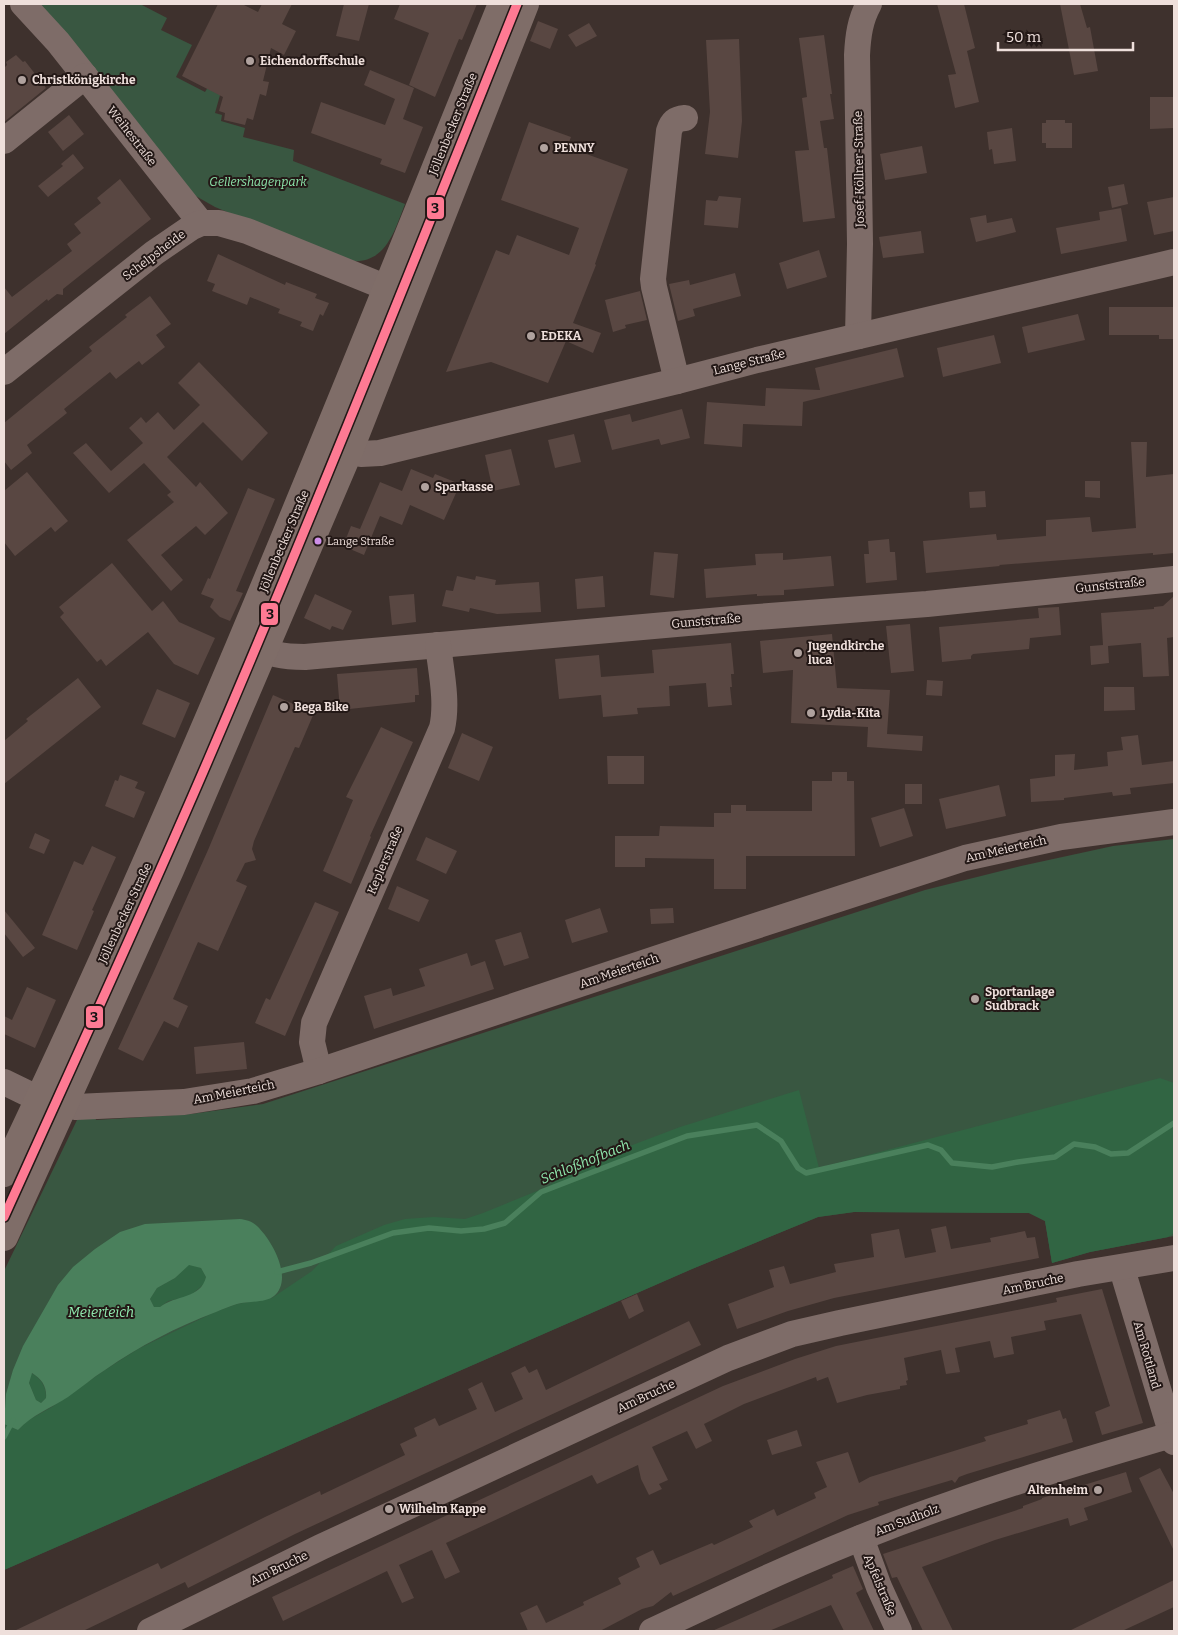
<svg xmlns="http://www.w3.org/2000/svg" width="1178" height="1635" viewBox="0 0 1178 1635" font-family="Bitter,serif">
  <rect width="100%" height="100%" fill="#3e312d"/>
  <g fill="#395741">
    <path d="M36,4H140L167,18L161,30L192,45L176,77L205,92L210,84L222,88L215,113L222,115L221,121L245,128L243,137L294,150L293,161L405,204C394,232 386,265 348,261L215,207L194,195Z"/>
    <polygon points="1174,839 1174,1236 1090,1252 1052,1263 1045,1221 1029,1213 854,1212 818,1217 692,1269 4,1570 4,1271 77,1120 95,1115 96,1120 191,1114 263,1104 925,890 1021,866 1113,846"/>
  </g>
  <g fill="#316543">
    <polygon points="1160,1078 1174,1083 1174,1233 1168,1237 1090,1252 1052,1263 1045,1221 1029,1213 854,1212 818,1217 692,1269 4,1570 4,1424 18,1430 27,1421 52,1407 105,1370 138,1349 215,1312 237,1304 272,1298 312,1271 336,1246 384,1225 405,1219 434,1217 465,1219 483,1213 547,1187 577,1166 680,1127 799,1090 819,1168"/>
    <polygon points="189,1264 201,1268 206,1277 205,1283 190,1296 168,1301 160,1307 154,1307 150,1299 157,1288 175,1278"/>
    <path d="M31,1373C42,1379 46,1387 46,1398L41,1403L36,1400L29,1383Z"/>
  </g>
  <path fill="#4a805c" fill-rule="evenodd" d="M240,1219C246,1220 252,1221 257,1226C272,1240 294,1279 274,1296C266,1303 248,1301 237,1304C230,1306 223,1309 216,1312C177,1327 139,1346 105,1370C92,1378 81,1388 68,1397C51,1408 32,1415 18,1430L4,1424L6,1394L13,1370L23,1346L58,1285L73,1267L95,1249L120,1232L145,1224ZM189,1265L201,1268L206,1277C201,1299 175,1295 160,1307H154L150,1299L157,1288L175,1278ZM32,1373C42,1379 47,1387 46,1398L41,1403L36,1400L29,1383Z"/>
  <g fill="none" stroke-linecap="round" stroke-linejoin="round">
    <g stroke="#4a805c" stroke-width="5.5">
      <polyline points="277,1272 311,1263 393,1233 429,1228 461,1231 484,1229 505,1223 541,1192 590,1173 687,1136 757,1125 781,1141 798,1168 806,1173 928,1145 941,1150 952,1163 992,1167 1018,1162 1055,1157 1074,1144 1095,1147 1111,1154 1128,1153 1174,1123"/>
      <polyline points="4,1437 13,1420"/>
    </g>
  </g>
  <g fill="#594742">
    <polygon points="218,4 242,4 258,12 262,4 292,4 282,24 296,31 284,55 271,48 263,81 269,82 266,96 260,94 253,120 247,118 245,125 224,120 225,113 219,111 223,97 182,76"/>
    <polygon points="344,4 369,4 359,41 336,36"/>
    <polygon points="400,4 477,4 462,40 459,39 435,97 409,85 429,33 394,19"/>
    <polygon points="937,4 964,4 975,48 967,51 979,102 955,108 948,75 956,74"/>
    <polygon points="1060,4 1080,4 1087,28 1090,27 1098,71 1074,75"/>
    <polygon points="538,21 558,29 550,49 530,41"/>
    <polygon points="589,23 597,36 576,47 568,35"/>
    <polygon points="824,35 832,94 830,94 834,119 820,121 824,148 827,148 835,218 803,222 795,151 809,150 802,98 807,97 799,38"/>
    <polygon points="739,39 742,121 738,158 705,154 710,112 706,40"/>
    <polygon points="16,55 23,62 25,61 46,88 4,122 4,68 7,65 6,62"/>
    <polygon points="370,70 414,88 403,119 423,127 405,173 380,164 382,159 311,133 321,102 385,125 395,99 364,85"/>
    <polygon points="1150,97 1174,97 1174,128 1150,129"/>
    <polygon points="69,115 84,134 63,151 48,132"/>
    <polygon points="1046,120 1065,120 1065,123 1072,123 1072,148 1046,148 1046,143 1042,143 1042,123 1046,123"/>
    <polygon points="529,122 571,137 567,147 628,169 595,264 596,265 573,323 601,333 593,353 566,341 548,383 491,362 446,372 496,250 509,255 517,235 569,255 579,228 501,200"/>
    <polygon points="1012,128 1016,161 994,164 992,149 989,150 987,132"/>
    <polygon points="922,146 927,173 885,180 880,154"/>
    <polygon points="73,154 84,168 48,197 38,186 63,166 61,164"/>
    <polygon points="120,179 151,219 63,289 63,295 57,294 48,301 47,299 4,334 4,287 12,297 72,251 67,244 81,233 74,224 101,203 97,198"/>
    <polygon points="1124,184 1128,204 1112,208 1108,187"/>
    <polygon points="719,196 741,198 738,228 704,225 706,200 717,201"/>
    <polygon points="1174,197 1174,231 1154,235 1147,202"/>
    <polygon points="1121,208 1127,241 1061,254 1056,228 1100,220 1099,212"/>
    <polygon points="986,215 987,223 1012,218 1016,232 976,242 970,218"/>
    <polygon points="921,231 924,253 883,258 879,237"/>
    <polygon points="819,250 827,277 787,289 779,263"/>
    <polygon points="218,254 285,285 286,282 317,294 315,298 329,303 323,316 320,314 313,331 300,326 302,322 278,313 280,309 250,297 247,305 212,291 215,284 207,281"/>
    <polygon points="735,273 741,296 693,309 695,316 678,321 669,284 689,280 690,285"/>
    <polygon points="640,291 647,320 625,325 626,328 613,332 605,300"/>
    <polygon points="150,296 171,324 156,335 165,347 142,365 139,361 116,379 110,372 64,409 67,413 27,445 32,453 11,470 4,461 4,423 92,351 89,347 127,317 125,315"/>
    <polygon points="1109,307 1174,307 1174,339 1159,339 1159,335 1109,335"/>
    <polygon points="1078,314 1085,340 1028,353 1022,327"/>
    <polygon points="994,335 1001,363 943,377 937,348"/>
    <polygon points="897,348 904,377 803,402 802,426 743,424 742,447 704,444 707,402 765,406 766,388 820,390 815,368"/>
    <polygon points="199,362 268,433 242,461 203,422 167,457 196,487 200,482 228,513 205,535 196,526 161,555 183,580 171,591 127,540 174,502 167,495 171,492 144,463 109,493 73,453 86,443 111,471 143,443 129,428 141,417 146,423 158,412 174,430 200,405 178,383"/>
    <polygon points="682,409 690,438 661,445 659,439 612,450 604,420 630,414 632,422"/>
    <polygon points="574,434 581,462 555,468 548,440"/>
    <polygon points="1131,442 1147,442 1146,477 1174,474 1174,553 1153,555 1153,553 999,565 1000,566 926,573 923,541 996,534 997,540 1046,536 1046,520 1090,517 1092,532 1136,528"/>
    <polygon points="511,449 520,485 493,491 485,455"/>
    <polygon points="411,469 433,478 435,474 460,484 444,520 410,505 402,525 380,516 364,555 343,546 351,526 360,529 380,482 402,491"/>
    <polygon points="27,472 68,521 55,532 51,527 15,556 4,542 4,491"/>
    <polygon points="1085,481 1100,481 1100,498 1085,497"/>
    <polygon points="248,488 275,499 236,591 243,593 230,621 220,617 210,607 214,599 201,594 208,578 210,579"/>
    <polygon points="985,491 986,507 970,508 969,492"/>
    <polygon points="889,539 890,552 895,552 897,580 866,583 864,554 869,554 868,541"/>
    <polygon points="654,552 678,554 674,598 650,595"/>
    <polygon points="783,553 783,560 831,556 834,586 784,590 784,595 757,596 757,594 706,598 704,569 756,565 755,554"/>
    <polygon points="112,563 152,611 163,601 179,622 215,638 198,675 174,664 148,632 106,666 101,659 97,662 60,617 64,613 59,607"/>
    <polygon points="457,576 475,580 476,576 496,580 495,585 539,582 541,612 497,614 470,608 469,612 442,606 446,590 453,591"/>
    <polygon points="603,576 605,607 577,609 575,579"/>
    <polygon points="315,594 352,611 343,630 332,626 330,630 304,618"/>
    <polygon points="414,594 416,622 392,625 389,596"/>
    <polygon points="1174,596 1174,637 1167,638 1169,676 1143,677 1141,643 1108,646 1109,663 1091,665 1090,646 1103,645 1101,613 1154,609 1154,607 1163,606"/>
    <polygon points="1059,607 1061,635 1030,638 1029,649 973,654 971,656 971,659 942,662 939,627 1039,618 1038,608"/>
    <polygon points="910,624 914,671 891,673 886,626"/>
    <polygon points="832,634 837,688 890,690 887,734 923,736 922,751 867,747 868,727 791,723 793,670 763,673 760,641"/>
    <polygon points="731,643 734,674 731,674 732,687 730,687 732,705 708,707 706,683 669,686 670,706 637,708 638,714 603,717 601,695 559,699 555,659 599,655 601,677 654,673 652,650"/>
    <polygon points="417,668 419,695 415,695 415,702 340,710 337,674"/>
    <polygon points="78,678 101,707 4,784 4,741 28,721 26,719"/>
    <polygon points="927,680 943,681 942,696 926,695"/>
    <polygon points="1104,687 1134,687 1135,710 1104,711"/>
    <polygon points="157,689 190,703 175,738 142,724"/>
    <polygon points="273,695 314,713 299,748 295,747 254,841 252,849 256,860 245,863 236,881 247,886 218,951 198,942 173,999 188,1006 178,1028 164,1021 143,1061 118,1049 154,971 208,850"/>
    <polygon points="381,727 413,742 370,836 371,837 351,884 323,871 353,800 346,797"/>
    <polygon points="462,733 493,747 479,781 448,768"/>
    <polygon points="1138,735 1142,765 1174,761 1174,783 1130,788 1131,794 1113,796 1112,792 1064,798 1064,800 1031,802 1030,779 1055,776 1055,755 1075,754 1074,770 1108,766 1107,752 1123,750 1121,737"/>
    <polygon points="607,756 644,756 644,784 608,784"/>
    <polygon points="832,772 847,772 847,781 854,781 855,856 746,856 746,889 714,889 714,859 645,858 645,867 615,867 615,836 659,836 660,826 714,827 714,813 731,813 731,805 746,805 746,811 812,811 812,781 832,781"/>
    <polygon points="120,775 138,782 135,788 145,792 134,818 105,806 115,780 118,781"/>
    <rect x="905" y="784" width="17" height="20"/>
    <polygon points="999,785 1006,816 946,829 939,799"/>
    <polygon points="904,808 913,836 880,847 871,818"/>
    <polygon points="35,833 50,840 44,854 29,848"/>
    <polygon points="426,837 457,851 446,874 416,860"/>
    <polygon points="92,846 116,857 92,910 94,911 77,950 42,935 74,861 83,865"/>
    <polygon points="397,886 429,900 419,922 388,909"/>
    <polygon points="315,902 339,912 285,1036 255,1023 266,998 270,1000"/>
    <polygon points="600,908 608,932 572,943 565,920"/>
    <polygon points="673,908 674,923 651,924 650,909"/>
    <polygon points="4,910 35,948 23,957 4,933"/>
    <polygon points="521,932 529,958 504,966 495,940"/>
    <polygon points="467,953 471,966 485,961 494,989 374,1029 364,996 391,988 393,996 425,986 419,969"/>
    <polygon points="27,987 56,1000 35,1048 4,1034 4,1016 12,1020"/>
    <polygon points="244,1042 247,1069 196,1074 194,1047"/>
    <polygon points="946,1226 951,1249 991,1242 990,1238 1025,1231 1027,1238 1035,1237 1039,1258 834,1298 788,1311 737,1329 728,1304 774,1287 769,1270 784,1266 790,1284 836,1272 834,1264 874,1257 871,1234 899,1229 905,1258 936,1252 931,1229"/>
    <polygon points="1102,1289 1143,1423 1102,1435 1095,1412 1110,1406 1081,1314 1044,1321 1046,1330 1011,1337 1014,1354 994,1358 990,1341 955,1348 960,1372 946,1374 941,1350 904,1358 908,1380 906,1381 907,1385 900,1386 900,1389 867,1395 837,1403 828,1377 817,1381 816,1377 744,1404 704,1424 712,1441 696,1449 687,1431 652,1447 668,1480 659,1484 662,1489 649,1495 641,1479 638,1465 597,1484 592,1475 446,1543 460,1572 445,1579 432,1550 399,1565 414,1598 402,1603 387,1571 283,1621 272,1597 723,1386 795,1359 836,1346 1057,1302 1056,1298"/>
    <polygon points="637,1294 644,1311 629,1319 621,1301"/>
    <polygon points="689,1321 701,1345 295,1534 188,1588 185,1582 83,1631 14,1631 158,1563 161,1569 265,1517 320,1491 321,1495 405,1455 400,1444 417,1436 414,1428 435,1418 439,1426 477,1409 468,1389 482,1382 495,1412 523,1399 511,1373 525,1366 529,1373 537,1369 546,1390"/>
    <polygon points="1060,1410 1063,1419 1066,1418 1073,1442 967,1474 959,1477 955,1483 952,1480 878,1502 879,1505 848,1515 673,1596 671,1592 653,1606 642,1609 600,1631 528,1631 520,1613 537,1605 546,1623 584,1605 583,1602 621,1584 618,1578 640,1567 636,1558 653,1550 660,1565 712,1543 714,1545 753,1527 749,1521 774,1509 777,1516 816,1498 814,1493 827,1487 816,1462 848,1452 859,1483 870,1477 986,1441 984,1437 1028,1424 1027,1420"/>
    <polygon points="797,1430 802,1446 772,1455 767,1440"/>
    <polygon points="1160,1468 1174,1494 1174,1551 1139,1478"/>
    <polygon points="1126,1472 1132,1492 1084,1508 1088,1520 1070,1526 1068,1518 995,1540 922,1567 953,1631 923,1631 897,1577 892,1578 883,1554 1023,1508 1023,1506 1042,1499 1042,1498"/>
    <polygon points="853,1566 863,1589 856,1593 874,1631 844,1631 831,1605 769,1631 712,1631 833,1578 832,1575"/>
    <polygon points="1174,1580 1174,1607 1122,1631 1069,1631"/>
  </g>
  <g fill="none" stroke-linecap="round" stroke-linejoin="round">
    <g stroke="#7e6c68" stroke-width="26">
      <polyline points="23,4 58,42 201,223"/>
      <polyline points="4,141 85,76"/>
      <path d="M858,336L860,244L857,55C858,36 860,20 869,4"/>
      <polyline points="4,372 154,253 192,227 201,223 219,223 247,231 407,296"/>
      <path d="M677,381L654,287L653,279L669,131C672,122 675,119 685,118"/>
      <polyline points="330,443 361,454 380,453 677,381 757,360 1174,262"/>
      <path d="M244,643C270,653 277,657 305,657L744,618L927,604L1174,579"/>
      <path d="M319,1071L312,1042L314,1023L442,728C448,702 441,671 438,645"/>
      <polyline points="4,1082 39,1099 76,1107 184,1102 253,1091 319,1071 697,945 965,858 1061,837 1174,822"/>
      <polyline points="1123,1267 1125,1279 1174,1442"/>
      <polyline points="861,1538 879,1587 899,1631"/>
      <polyline points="150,1631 321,1547 728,1358 792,1334 840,1323 1078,1274 1174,1258"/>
      <path d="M652,1631C750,1585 848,1539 951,1504C1023,1478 1097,1457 1171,1435"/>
    </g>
    <g stroke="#7f6d68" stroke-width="28">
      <path d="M4,1173C187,791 343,397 502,4"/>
      <polyline points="4,1237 170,870 349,451 525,4"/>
    </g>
    <defs>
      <path id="metro-1" d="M4,1217C73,1064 143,912 209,758C316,508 416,256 517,4"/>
    </defs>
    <use href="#metro-1" stroke="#231816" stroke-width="12"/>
    <use href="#metro-1" stroke="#fe7a93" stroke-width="9"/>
  </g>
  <g fill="#b0a29e" stroke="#231816" stroke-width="2">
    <circle cx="250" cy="61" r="5"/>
    <circle cx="22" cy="80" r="5"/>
    <circle cx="544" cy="148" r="5"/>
    <circle cx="531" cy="336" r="5"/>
    <circle cx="425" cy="487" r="5"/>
    <circle cx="798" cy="653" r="5"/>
    <circle cx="284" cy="707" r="5"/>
    <circle cx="811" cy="713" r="5"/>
    <circle cx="975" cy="999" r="5"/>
    <circle cx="1098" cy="1490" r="5"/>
    <circle cx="389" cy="1509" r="5"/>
  </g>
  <circle fill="#ce8fe9" stroke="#231816" stroke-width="2" cx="318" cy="541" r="4.5"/>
  <g text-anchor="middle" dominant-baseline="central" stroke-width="4" stroke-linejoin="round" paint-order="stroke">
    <g font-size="11" fill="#eedfdb" stroke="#231816" text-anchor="start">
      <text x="327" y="541">Lange Straße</text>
    </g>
    <g font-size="12" font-weight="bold" fill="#eedfdb" stroke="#231816" text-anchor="start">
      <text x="260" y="61">Eichendorffschule</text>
      <text x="32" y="80">Christkönigkirche</text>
      <text x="554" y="148">PENNY</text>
      <text x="541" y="336">EDEKA</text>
      <text x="435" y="487">Sparkasse</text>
      <text x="808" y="646">Jugendkirche<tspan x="808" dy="14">luca</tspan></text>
      <text x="294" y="707">Bega Bike</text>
      <text x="821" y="713">Lydia-Kita</text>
      <text x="985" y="992">Sportanlage<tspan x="985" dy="14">Sudbrack</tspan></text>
      <text x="1088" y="1490" text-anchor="end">Altenheim</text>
      <text x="399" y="1509">Wilhelm Kappe</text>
    </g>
    <g font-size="12" fill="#eedfdb" stroke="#231816">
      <text transform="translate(453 124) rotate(-68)">Jöllenbecker Straße</text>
      <text transform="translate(132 136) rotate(52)">Weihestraße</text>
      <text transform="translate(859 169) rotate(-91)">Josef-Köllner-Straße</text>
      <text transform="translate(154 255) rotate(-37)">Schelpsheide</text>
      <text transform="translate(749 362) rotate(-14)">Lange Straße</text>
      <text transform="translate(284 541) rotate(-67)">Jöllenbecker Straße</text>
      <text transform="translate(1110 585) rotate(-6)">Gunststraße</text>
      <text transform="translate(706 621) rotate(-5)">Gunststraße</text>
      <text transform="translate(1006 849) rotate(-13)">Am Meierteich</text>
      <text transform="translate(385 860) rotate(-67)">Keplerstraße</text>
      <text transform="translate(125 913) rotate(-65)">Jöllenbecker Straße</text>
      <text transform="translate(619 971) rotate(-19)">Am Meierteich</text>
      <text transform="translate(234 1092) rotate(-11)">Am Meierteich</text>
      <text transform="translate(1033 1284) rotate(-12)">Am Bruche</text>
      <text transform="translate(1147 1355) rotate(74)">Am Rottland</text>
      <text transform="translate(646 1396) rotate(-25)">Am Bruche</text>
      <text transform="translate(907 1520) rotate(-21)">Am Sudholz</text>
      <text transform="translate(279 1568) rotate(-26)">Am Bruche</text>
      <text transform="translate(880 1585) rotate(67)">Apfelstraße</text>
    </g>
    <g font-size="12" font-style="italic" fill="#8de5ab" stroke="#231816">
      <text x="258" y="182">Gellershagenpark</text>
    </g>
    <g font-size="14" font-style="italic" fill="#90e9ae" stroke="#231816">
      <text transform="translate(585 1162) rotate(-22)">Schloßhofbach</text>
      <text x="101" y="1312">Meierteich</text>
    </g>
  </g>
  <g stroke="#231816" stroke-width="2">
    <rect x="426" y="196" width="19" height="24" rx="5" fill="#fe7a93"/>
    <rect x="260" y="602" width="19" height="24" rx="5" fill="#fe7a93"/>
    <rect x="85" y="1005" width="19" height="24" rx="5" fill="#fe7a93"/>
  </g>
  <g font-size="14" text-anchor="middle" font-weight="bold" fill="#111">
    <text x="435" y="213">3</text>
    <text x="270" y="619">3</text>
    <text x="94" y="1022">3</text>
  </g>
  <rect width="1178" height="1635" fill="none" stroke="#eedfdb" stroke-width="10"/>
  <path d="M998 42v8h135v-8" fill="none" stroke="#eedfdb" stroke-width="2.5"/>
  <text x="1006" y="42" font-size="15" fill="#eedfdb" stroke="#231816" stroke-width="4" paint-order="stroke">50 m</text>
</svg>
